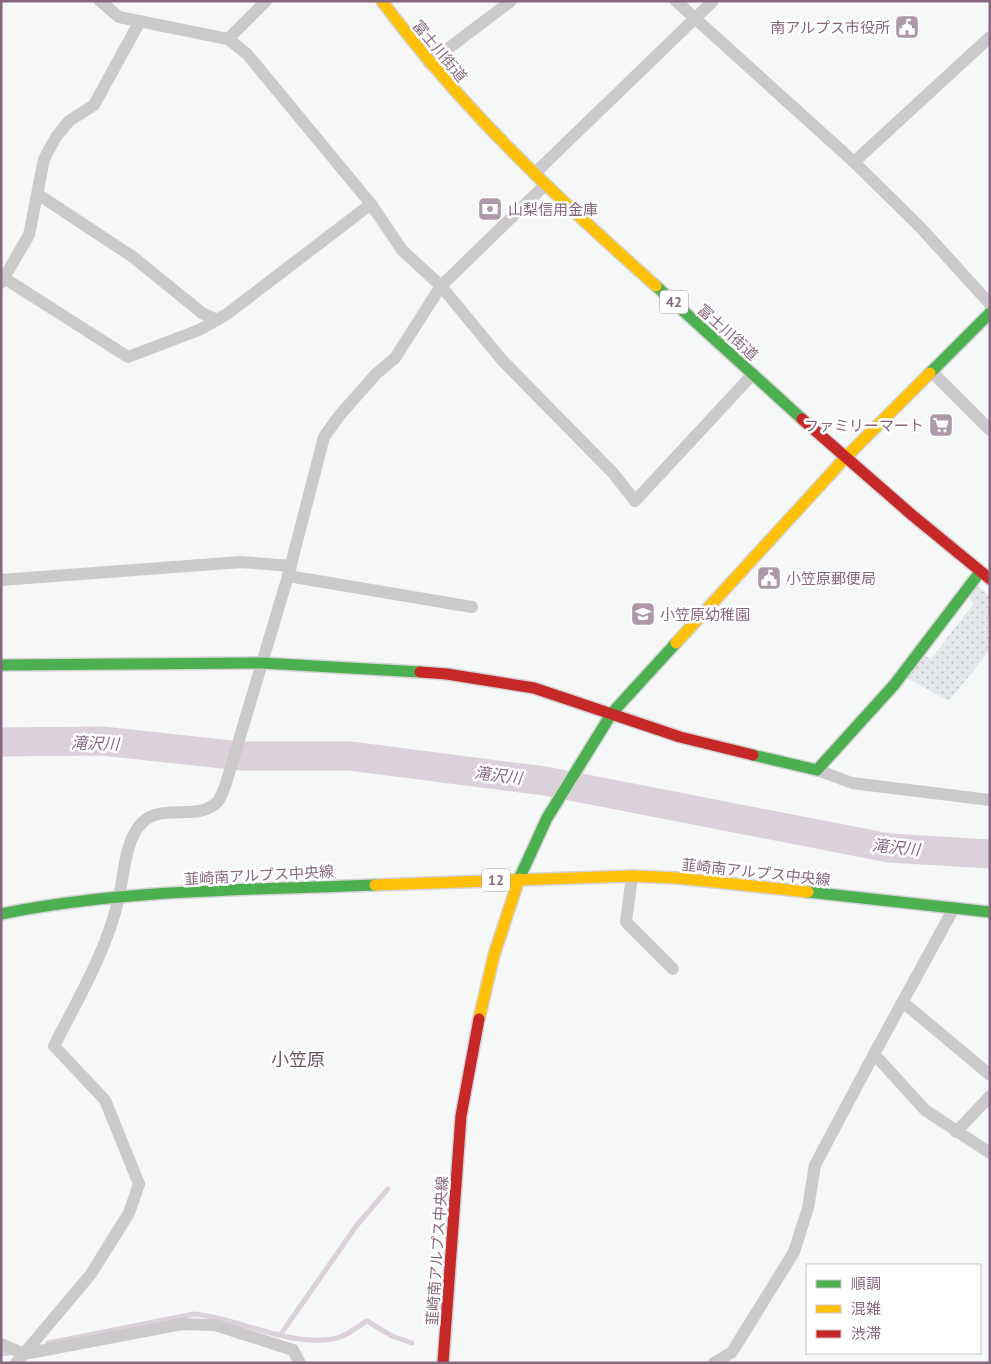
<svg xmlns="http://www.w3.org/2000/svg" width="991" height="1364" viewBox="0 0 991 1364" font-family="'PT Sans','Noto Sans JP',sans-serif">
  <defs>
    <pattern id="grass-dots" width="8" height="8" patternUnits="userSpaceOnUse" patternTransform="scale(1.25)"><rect width="8" height="8" fill="#e4e8ea"/><path d="M2 2h.1M6 6h.1" fill="none" stroke="#bec0c3" stroke-width="1.8" stroke-linecap="round"/></pattern>
  </defs>
  <rect width="100%" height="100%" fill="#f6f7f7"/>
  <polygon fill="url(#grass-dots)" points="974,583 990,596 990,650 949,701 903,676 920,653 931,659 974,603 965,595"/>
  <g fill="none" stroke-linecap="round" stroke-linejoin="round">
    <g stroke="#dbd1da" stroke-width="5">
      <polyline points="281,1334 357,1225 388,1189"/>
      <path d="M48,1343L194,1314C240,1318 292,1349 337,1338C347,1336 358,1326 367,1321L392,1336L412,1343"/>
      <polyline points="1,1354 10,1353"/>
    </g>
    <polyline stroke="#dbd1da" stroke-width="29" points="1,742 102,741 241,756 350,756 545,781 889,848 990,854"/>
    <defs>
      <g id="fast">
        <polyline points="656,286 802,419"/>
        <polyline points="930,373 990,313"/>
        <polyline points="1,665 262,663 420,672"/>
        <polyline points="753,755 817,770 894,685 980,572"/>
        <polyline points="519,879 547,818 612,713 676,643"/>
        <polyline points="808,892 990,912"/>
        <path d="M1,914C123,889 251,890 375,885"/>
      </g>
      <g id="slow">
        <path d="M382,1C462,109 556,197 656,286"/>
        <polyline points="676,643 846,457 930,373"/>
        <polyline points="375,885 632,876 677,878 808,892"/>
        <polyline points="479,1019 494,955 519,879"/>
      </g>
      <g id="jam">
        <polyline points="802,419 912,515 990,579"/>
        <polyline points="420,672 447,674 534,688 680,737 753,755"/>
        <polyline points="443,1363 461,1116 479,1019"/>
      </g>
    </defs>
    <use href="#fast" stroke="#d5d3d5" stroke-width="14"/>
    <use href="#slow" stroke="#d5d3d5" stroke-width="14"/>
    <use href="#jam" stroke="#d5d3d5" stroke-width="14"/>
    <g stroke="#ccc9cb" stroke-width="12">
      <polyline points="100,1 119,17 228,39 247,54 371,204 402,250 441,286 502,360 613,473 635,501 753,374"/>
      <polyline points="676,1 854,162 921,228 990,304"/>
      <polyline points="228,39 266,1"/>
      <polyline points="429,63 511,1"/>
      <polyline points="854,162 990,37"/>
      <polyline points="534,174 713,1"/>
      <polyline points="39,195 133,257 202,313 217,320"/>
      <polyline points="4,278 128,357 199,330 227,314 371,204"/>
      <polyline points="1,283 29,235 44,159 56,137 69,121 94,105 140,21"/>
      <polyline points="932,372 990,430"/>
      <polyline points="288,576 472,607"/>
      <polyline points="1,580 241,562 291,566"/>
      <polyline points="817,770 852,783 990,800"/>
      <polyline points="632,876 626,922 673,969"/>
      <polyline points="904,1003 990,1075"/>
      <polyline points="874,1054 925,1110 990,1153"/>
      <polyline points="956,1132 990,1096"/>
      <polyline points="1,1344 24,1354 182,1324 215,1325 293,1350 300,1363"/>
      <path d="M16,1363L91,1274L129,1213L139,1184L105,1100L54,1046C78,999 108,948 119,897C124,875 125,838 143,822C162,803 200,822 218,801C222,796 225,786 227,780L288,576L324,437L339,416L376,374L395,358L441,286L545,185"/>
      <polyline points="714,1363 732,1352 794,1252 808,1208 815,1165 874,1054 954,908"/>
    </g>
    <use href="#fast" stroke="#4caf50" stroke-width="11"/>
    <use href="#slow" stroke="#ffc107" stroke-width="11"/>
    <use href="#jam" stroke="#c62828" stroke-width="11"/>
  </g>
  <defs>
    <symbol id="civic-square" viewBox="-11 -11 22 22"><rect x="-9" y="-9" width="18" height="18" rx="4" fill="#ad99a8" stroke="#fff"/><path d="M-.6-6.5H3V-4.5H.6V-3L4-1V1h2V6H-6V1h2V-1L-.6-3ZM-1.2 2.5V6h2.4V2.5Z" fill="#fff"/></symbol>
    <symbol id="bank-square" viewBox="-11 -11 22 22"><rect x="-9" y="-9" width="18" height="18" rx="4" fill="#ad99a8" stroke="#fff"/><path d="M-6-4H6V4H-6ZM0-2.3a2.3 2.3 0 1 0 0 4.6a2.3 2.3 0 1 0 0-4.6Z" fill="#fff"/></symbol>
    <symbol id="supermarket-square" viewBox="-11 -11 22 22"><rect x="-9" y="-9" width="18" height="18" rx="4" fill="#ad99a8" stroke="#fff"/><path d="M-6-5.5h2.5l.6 2H6L4.5 2H-2.5L-4.4-4H-6ZM-1.5 3.2a1.3 1.3 0 1 0 .1 0ZM3 3.2a1.3 1.3 0 1 0 .1 0Z" fill="#fff"/></symbol>
    <symbol id="school-square" viewBox="-11 -11 22 22"><rect x="-9" y="-9" width="18" height="18" rx="4" fill="#ad99a8" stroke="#fff"/><path d="M0-5L7-2L0 1L-7-2ZM-4 1L0 2.5L4 1V4Q0 6-4 4Z" fill="#fff"/></symbol>
  </defs>
  <g fill-rule="evenodd">
    <use href="#civic-square" x="893" y="13" width="28" height="28"/>
    <use href="#bank-square" x="476" y="195" width="28" height="28"/>
    <use href="#supermarket-square" x="927" y="411" width="28" height="28"/>
    <use href="#civic-square" x="755" y="564" width="28" height="28"/>
    <use href="#school-square" x="629" y="600" width="28" height="28"/>
  </g>
  <g text-anchor="middle" dominant-baseline="central" stroke-width="5" stroke-linejoin="round" paint-order="stroke">
    <g fill="#fff" stroke="#aa95a4" stroke-width="1">
      <rect x="660" y="290.5" width="28" height="23" rx="4"/>
      <rect x="482" y="868.5" width="28" height="23" rx="4"/>
    </g>
    <g font-size="14" font-weight="bold" fill="#86677d">
      <text x="674" y="302">42</text>
      <text x="496" y="880">12</text>
    </g>
    <g font-size="15" fill="#86677d" stroke="#fff" text-anchor="start">
      <text x="890" y="27" text-anchor="end">南アルプス市役所</text>
      <text x="508" y="209">山梨信用金庫</text>
      <text x="924" y="425" text-anchor="end">ファミリーマート</text>
      <text x="786" y="578">小笠原郵便局</text>
      <text x="660" y="614">小笠原幼稚園</text>
    </g>
    <g font-size="15" fill="#86677d" stroke="#fff">
      <text transform="translate(440 51) rotate(50)">富士川街道</text>
      <text transform="translate(728 332) rotate(42)">富士川街道</text>
      <text transform="translate(756 872) rotate(6)">韮崎南アルプス中央線</text>
      <text transform="translate(259 875) rotate(-3)">韮崎南アルプス中央線</text>
      <text transform="translate(437 1251) rotate(-86)">韮崎南アルプス中央線</text>
    </g>
    <g font-size="16" font-style="italic" fill="#886885" stroke="#fff">
      <text transform="translate(95 743) rotate(2)">滝沢川</text>
      <text transform="translate(498 775) rotate(7)">滝沢川</text>
      <text transform="translate(896 847) rotate(6)">滝沢川</text>
    </g>
    <g font-size="18" fill="#6b5565" stroke="#fff">
      <text x="298" y="1059">小笠原</text>
    </g>
  </g>
  <rect width="991" height="1364" fill="none" stroke="#86677d" stroke-width="5"/>
  <rect x="806" y="1264" width="175" height="90" fill="#ffffff" stroke="#cfc2cb"/>
  <rect x="816" y="1280" width="25" height="8" fill="#4caf50" stroke="#cfc2cb"/>
  <text x="851" y="1289" font-size="15" fill="#86677d">順調</text>
  <rect x="816" y="1305" width="25" height="8" fill="#ffc107" stroke="#cfc2cb"/>
  <text x="851" y="1314" font-size="15" fill="#86677d">混雑</text>
  <rect x="816" y="1330" width="25" height="8" fill="#c62828" stroke="#cfc2cb"/>
  <text x="851" y="1339" font-size="15" fill="#86677d">渋滞</text>
</svg>
